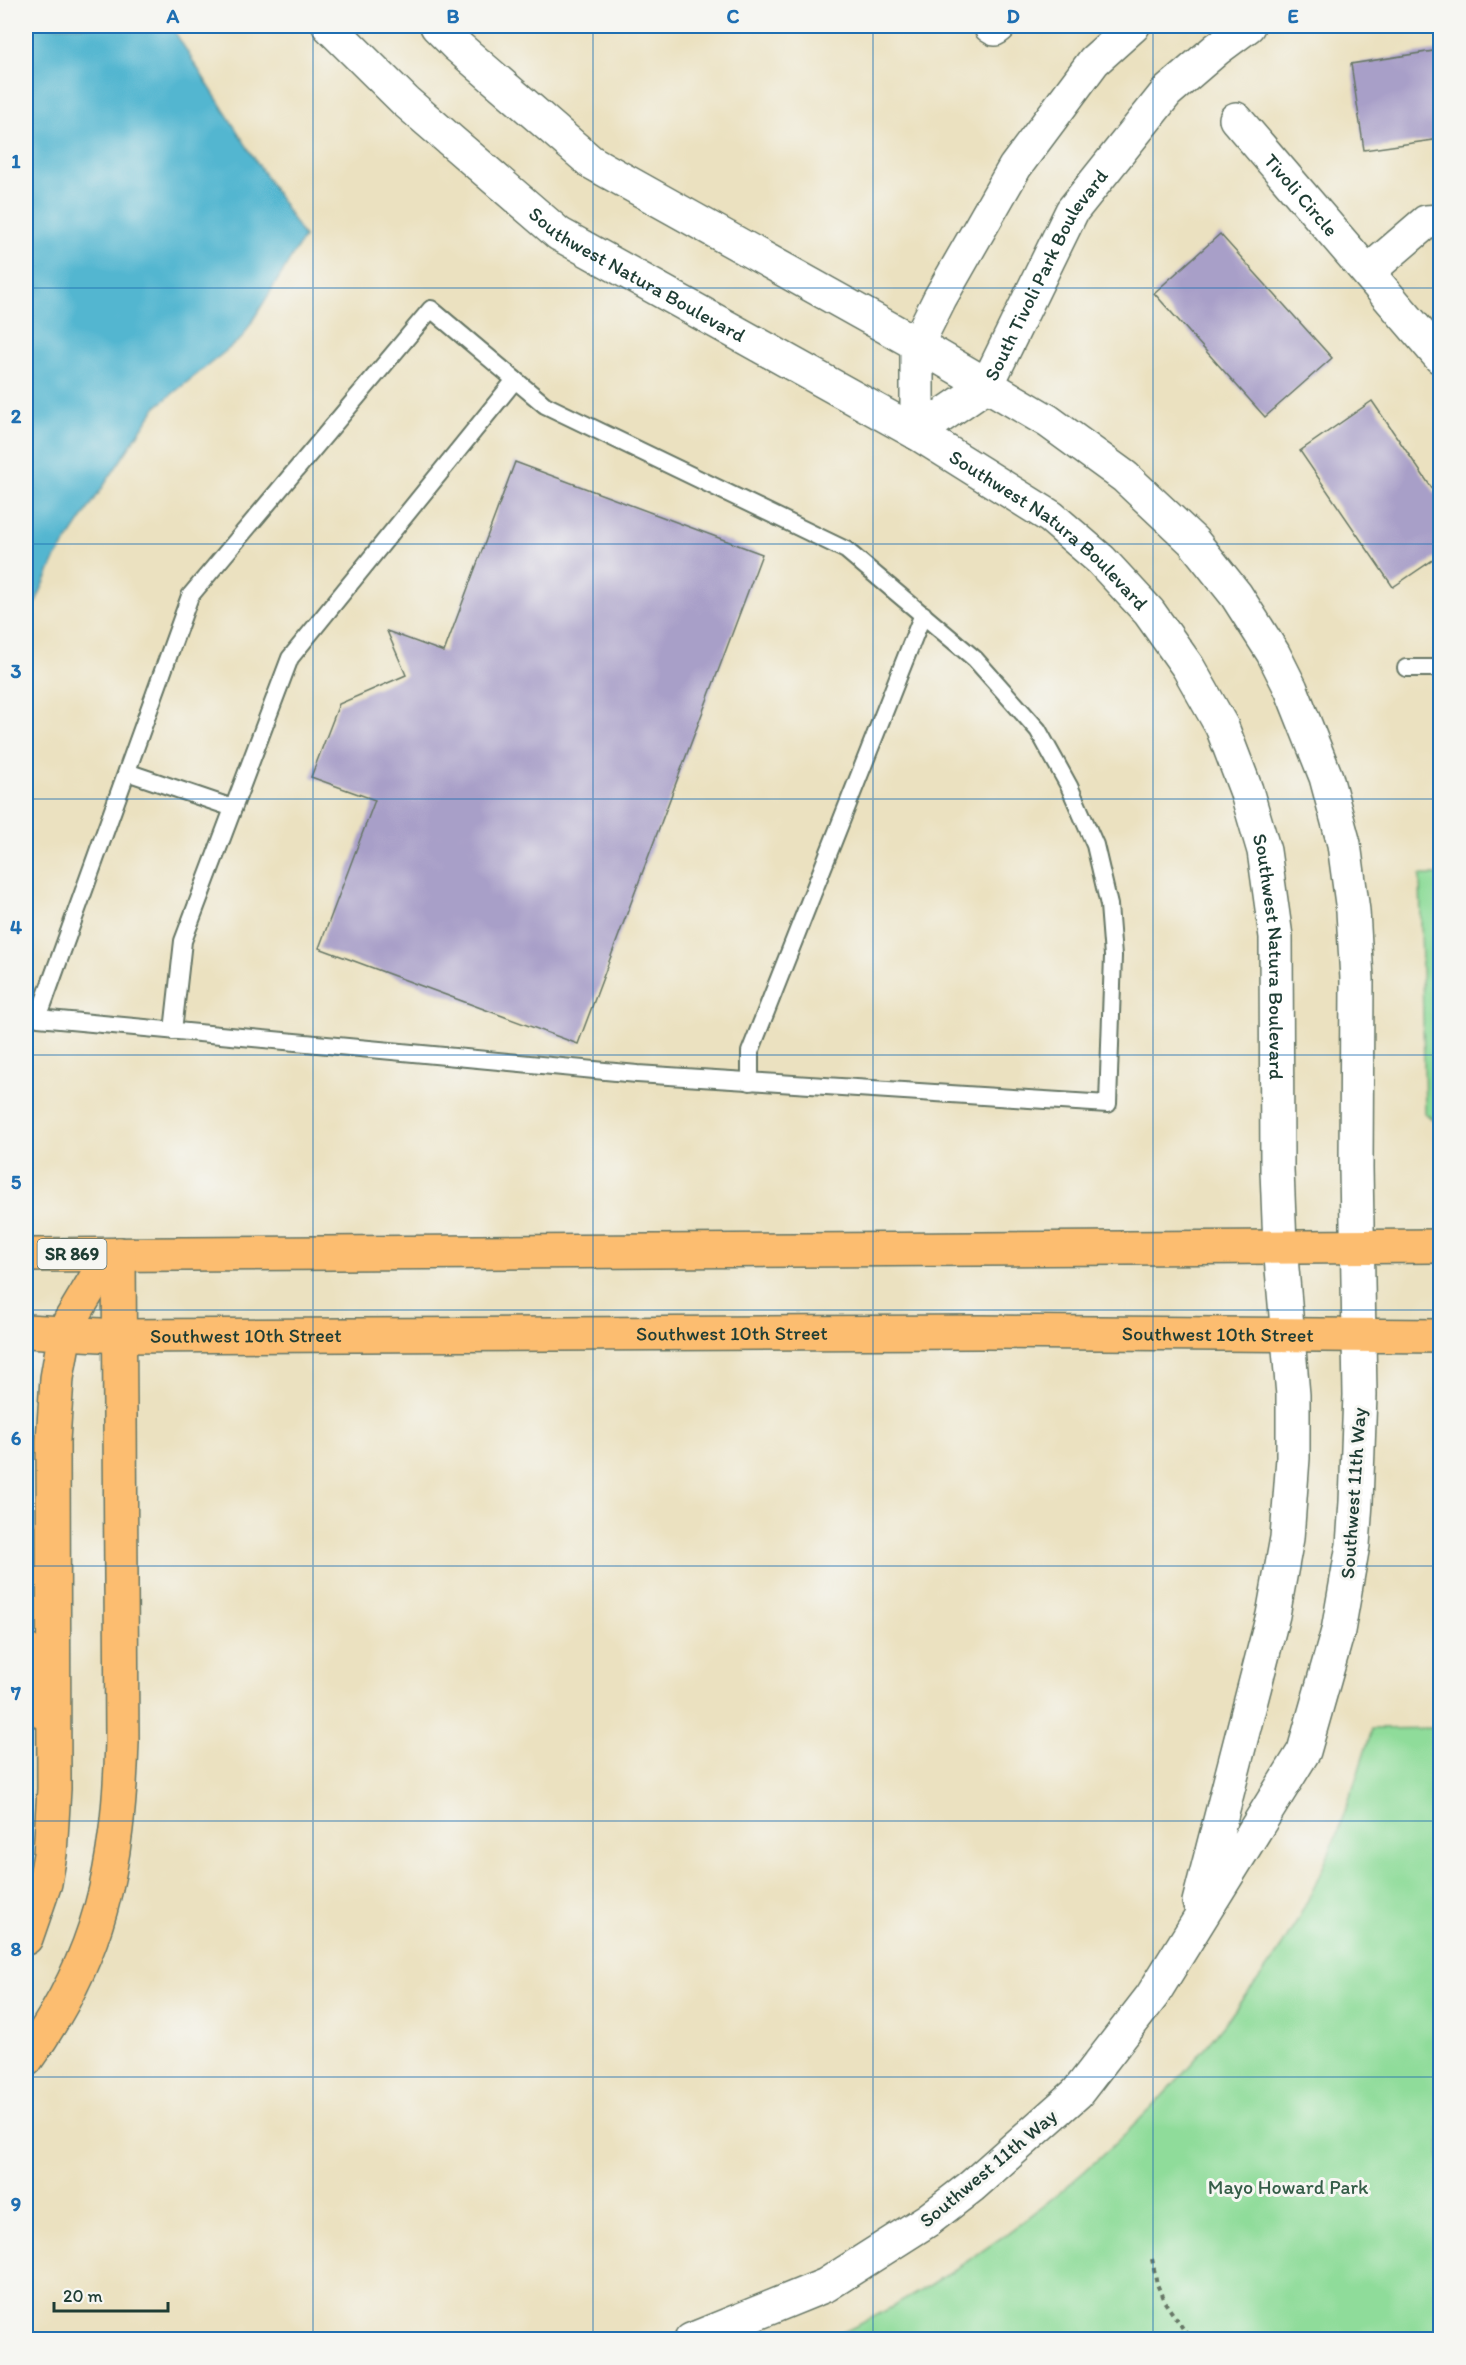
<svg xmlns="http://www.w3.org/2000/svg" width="1466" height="2365" viewBox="0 0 1466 2365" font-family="Itim,sans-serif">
  <rect width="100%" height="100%" fill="#f6f6f2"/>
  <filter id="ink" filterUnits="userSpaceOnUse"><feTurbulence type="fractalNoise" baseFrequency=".0167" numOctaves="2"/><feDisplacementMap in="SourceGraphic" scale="12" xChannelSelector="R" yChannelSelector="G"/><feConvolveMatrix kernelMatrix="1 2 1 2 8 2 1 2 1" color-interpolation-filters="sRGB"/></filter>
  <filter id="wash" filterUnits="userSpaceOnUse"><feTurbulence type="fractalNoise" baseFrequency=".008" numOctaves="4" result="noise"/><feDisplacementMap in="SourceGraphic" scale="24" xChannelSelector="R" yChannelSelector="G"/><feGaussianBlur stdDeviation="1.35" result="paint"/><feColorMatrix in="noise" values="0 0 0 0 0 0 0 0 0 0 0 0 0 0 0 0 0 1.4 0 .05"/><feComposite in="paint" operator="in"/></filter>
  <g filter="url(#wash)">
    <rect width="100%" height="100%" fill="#ebe1c0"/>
    <g fill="#8fdc9a" stroke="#578c67" stroke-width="1.5">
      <polygon points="1420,875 1440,875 1440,1126 1425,1113"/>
      <path d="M1440,1728V2339H829C993,2263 1141,2139 1247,1994C1259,1978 1272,1963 1282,1946C1324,1880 1349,1803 1372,1729Z"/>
    </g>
    <polygon fill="#52b6d0" stroke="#387a82" stroke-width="1.5" points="26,26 171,26 304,237 242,338 156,407 55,559 26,624"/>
    <g id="blocks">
      <g fill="#a89fc8">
        <polygon points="1440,50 1440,139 1364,150 1351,64"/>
        <polygon points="1220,234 1332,358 1265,417 1154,293"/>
        <polygon points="1372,401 1440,500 1440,555 1393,587 1300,451"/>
        <polygon points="515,462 762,554 578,1044 319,948 375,800 311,777 339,704 406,675 387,631 444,652"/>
      </g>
    </g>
  </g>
  <g filter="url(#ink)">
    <use href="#blocks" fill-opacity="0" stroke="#667665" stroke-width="1.5"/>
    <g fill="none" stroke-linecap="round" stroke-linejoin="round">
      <defs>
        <g id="service">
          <polygon points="431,309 545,405 846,550 975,659 1038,730 1069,786 1095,845 1109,905 1113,956 1108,1104 637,1074 38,1018 190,596"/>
          <polyline points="1406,668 1440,668"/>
          <polyline points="127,772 233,808"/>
          <polyline points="173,1031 183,941 290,658 515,380"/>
          <polyline points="750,1082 750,1052 923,614"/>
        </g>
        <g id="minor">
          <polyline points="990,26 995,29 999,26"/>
          <path id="s1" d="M1236,119L1440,357"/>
          <polyline points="1369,271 1426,222 1440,221"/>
          <path id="s2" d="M917,433L987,385L1072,211L1167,92L1217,49L1248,26"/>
          <polyline points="917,433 917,344 940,298 1015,167 1094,61 1133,26"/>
        </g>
        <g id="tertiary">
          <path id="s3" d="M329,26L405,101L559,234L917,433L1051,517L1101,560L1149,612L1188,667L1222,727L1246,790L1264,851L1276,937L1277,1170L1280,1246L1293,1395V1458L1287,1538L1273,1615L1199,1902"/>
          <polyline points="437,26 457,46 591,162 917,344 1048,421 1125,477 1193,541 1236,595 1273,653 1291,689 1326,777 1344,844 1353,911 1357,979 1356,1168 1360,1395 1356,1502 1353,1545 1338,1631 1304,1751 1152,1996 1077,2093 972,2186 928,2220 826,2285 691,2340"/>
        </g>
        <g id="primary">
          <polyline points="26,1255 1440,1246"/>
          <path id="s4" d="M26,1331L119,1336L982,1332L1440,1336"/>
        </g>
        <g id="motorway">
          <polyline points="26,1650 44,1712"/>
          <polyline points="26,1938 45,1883 50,1854 54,1789 53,1441 57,1378 65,1332 70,1321 94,1281 119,1254"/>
          <path d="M26,2060C101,1956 118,1868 122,1742L119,1254"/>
        </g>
      </defs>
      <use href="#service" stroke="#667665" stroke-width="20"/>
      <use href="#minor" stroke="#667665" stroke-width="36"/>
      <use href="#tertiary" stroke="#667665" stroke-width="36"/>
      <use href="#primary" stroke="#667665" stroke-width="36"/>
      <use href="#motorway" stroke="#667665" stroke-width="36"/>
      <polyline stroke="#667665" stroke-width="4" stroke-dasharray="4.5 4.5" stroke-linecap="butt" points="1152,2259 1157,2284 1164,2301 1191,2340"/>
      <use href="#service" stroke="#fff" stroke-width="16"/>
      <use href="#minor" stroke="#fff" stroke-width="33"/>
      <use href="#tertiary" stroke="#fff" stroke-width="33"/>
      <use href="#primary" stroke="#fcbd6f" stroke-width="33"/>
      <use href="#motorway" stroke="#fcbd6f" stroke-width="33"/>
    </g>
  </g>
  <path fill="none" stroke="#1f6fb2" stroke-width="1.5" stroke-opacity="0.55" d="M313,26V2340M593,26V2340M873,26V2340M1153,26V2340M26,288H1440M26,544H1440M26,799H1440M26,1055H1440M26,1310H1440M26,1566H1440M26,1821H1440M26,2077H1440"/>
  <g text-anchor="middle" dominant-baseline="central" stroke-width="6" stroke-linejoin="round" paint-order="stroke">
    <rect fill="#f6f6f2" stroke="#60746d" stroke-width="1.5" x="37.5" y="1239" width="69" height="30" rx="4.5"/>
    <g font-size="18" font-weight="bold" fill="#1f3d34">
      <text x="72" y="1254">SR 869</text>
    </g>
    <g font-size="20" fill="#1f3d34" stroke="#f6f6f2">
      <text stroke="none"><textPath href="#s1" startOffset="100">Tivoli Circle</textPath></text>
      <text stroke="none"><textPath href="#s3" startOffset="398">Southwest Natura Boulevard</textPath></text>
      <text stroke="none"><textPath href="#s2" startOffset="210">South Tivoli Park Boulevard</textPath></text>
      <text stroke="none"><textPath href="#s3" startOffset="884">Southwest Natura Boulevard</textPath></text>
      <text stroke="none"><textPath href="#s3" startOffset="1388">Southwest Natura Boulevard</textPath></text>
      <text stroke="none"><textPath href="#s4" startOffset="706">Southwest 10th Street</textPath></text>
      <text stroke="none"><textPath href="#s4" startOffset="220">Southwest 10th Street</textPath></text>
      <text stroke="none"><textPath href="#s4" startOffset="1192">Southwest 10th Street</textPath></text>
      <text transform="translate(1353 1493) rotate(-86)">Southwest 11th Way</text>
      <text transform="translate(988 2168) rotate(-40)">Southwest 11th Way</text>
    </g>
    <g font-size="20" fill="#355d48" stroke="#f6f6f2">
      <text x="1288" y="2187">Mayo Howard Park</text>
    </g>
  </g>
  <rect width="1466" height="2365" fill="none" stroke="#f6f6f2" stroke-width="66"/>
  <path d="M54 2302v9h114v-9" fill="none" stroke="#1f3d34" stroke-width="3"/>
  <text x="63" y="2302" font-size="18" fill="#1f3d34" stroke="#f6f6f2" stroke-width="4.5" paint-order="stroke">20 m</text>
  <rect x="33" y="33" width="1400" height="2299" fill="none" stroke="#1f6fb2" stroke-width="2"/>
  <g font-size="20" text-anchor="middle" font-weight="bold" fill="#1f6fb2">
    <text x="173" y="23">A</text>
    <text x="453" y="23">B</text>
    <text x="733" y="23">C</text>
    <text x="1013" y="23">D</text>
    <text x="1293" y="23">E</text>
    <text x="16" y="168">1</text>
    <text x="16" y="423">2</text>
    <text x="16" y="678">3</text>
    <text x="16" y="934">4</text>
    <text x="16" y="1189">5</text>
    <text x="16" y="1445">6</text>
    <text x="16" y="1700">7</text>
    <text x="16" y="1956">8</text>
    <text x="16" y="2211">9</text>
  </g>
</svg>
